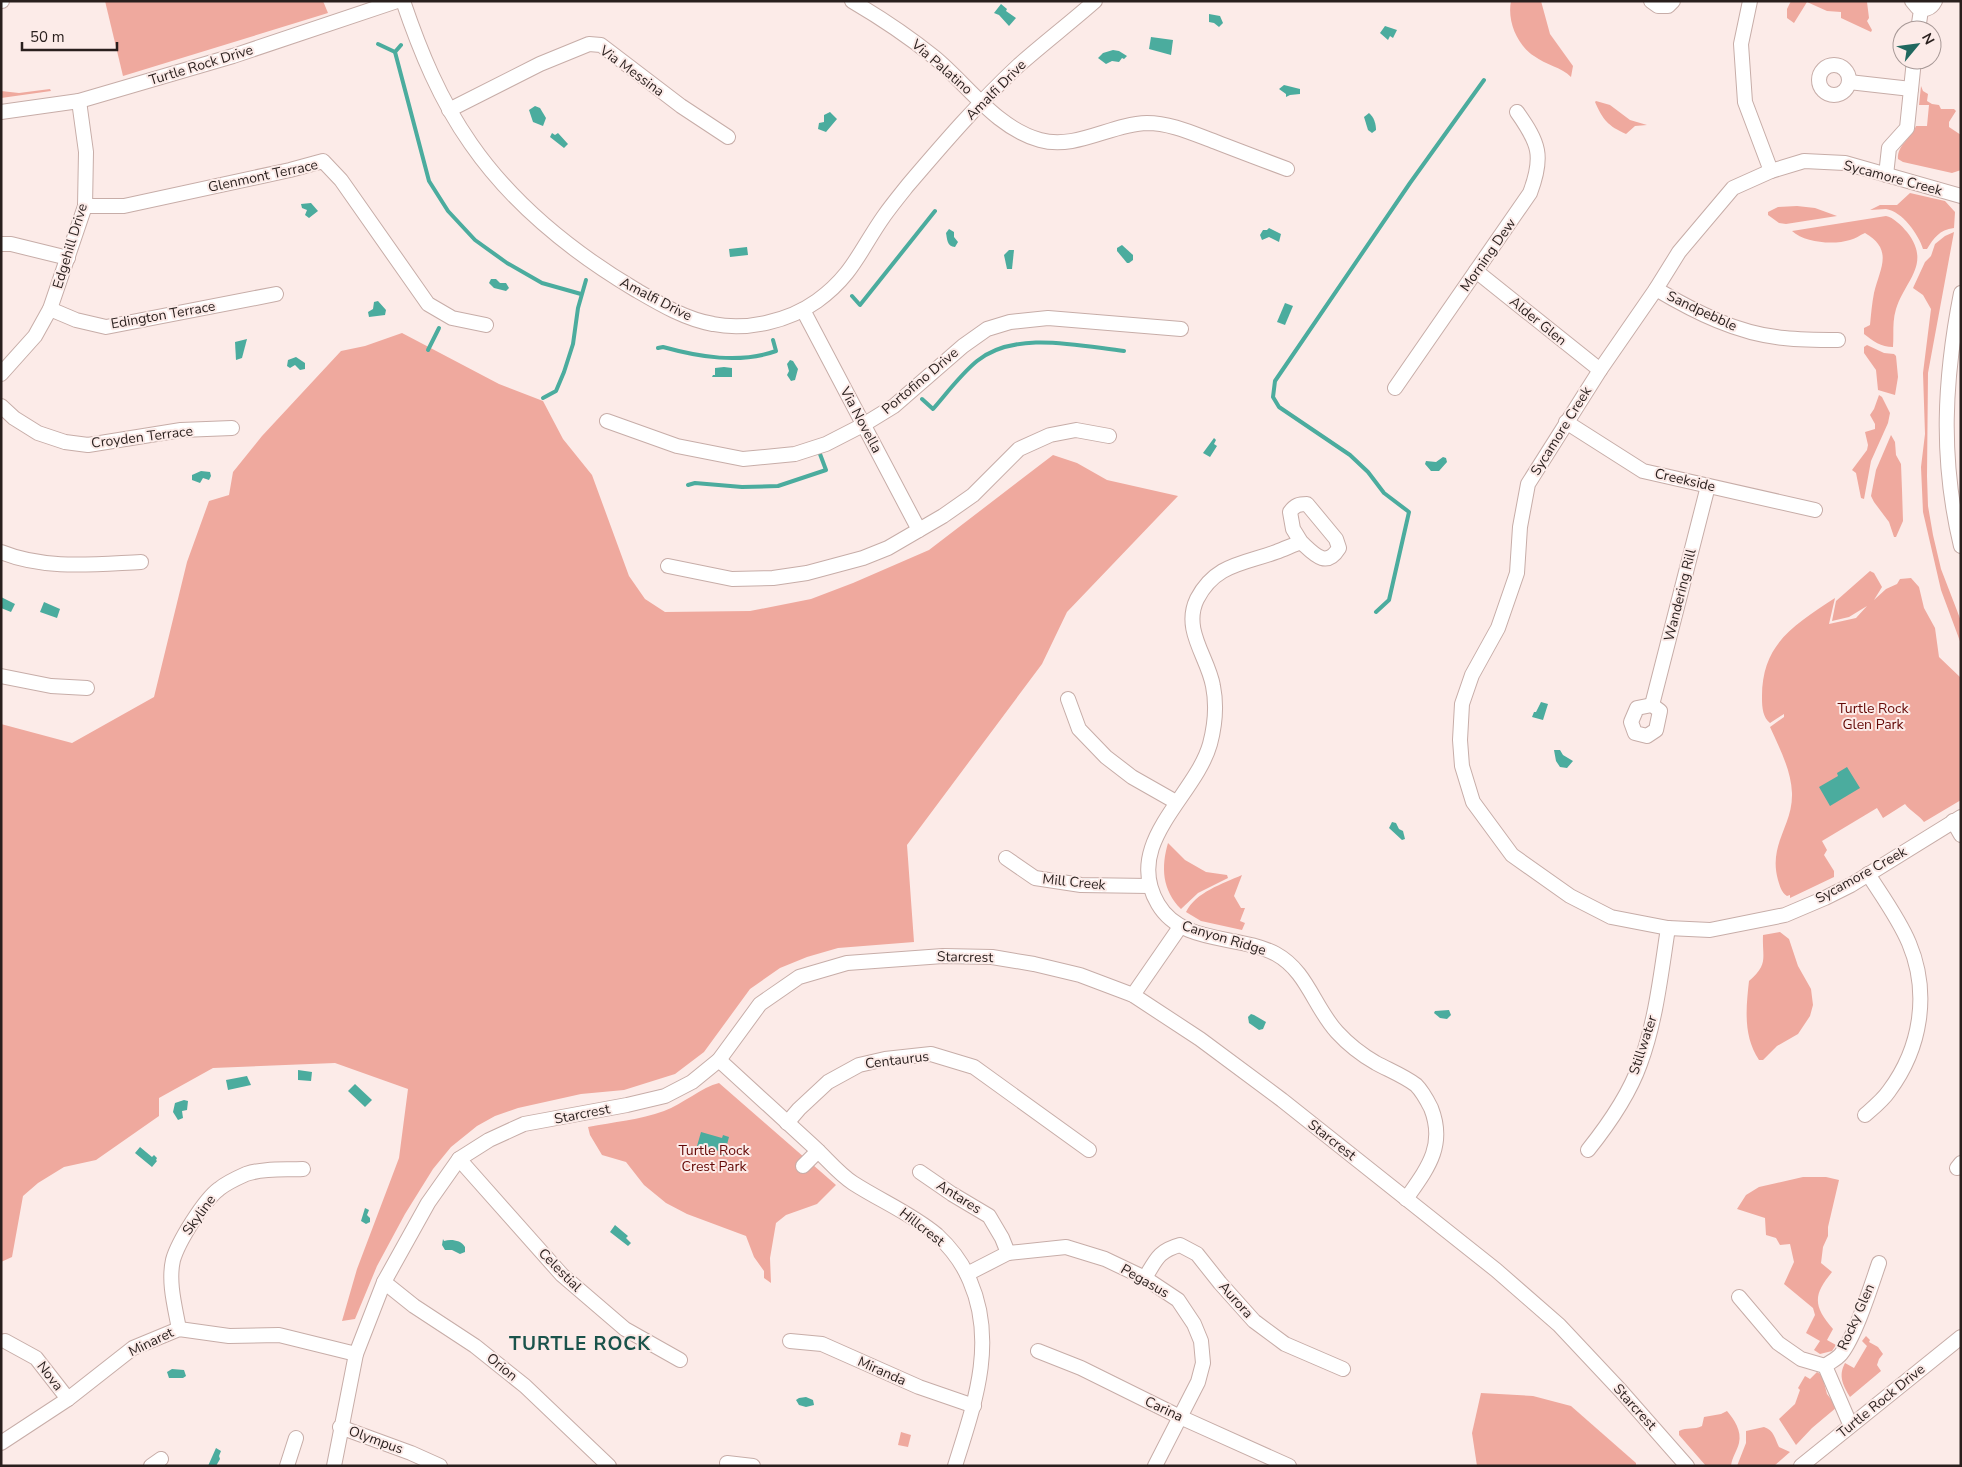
<svg xmlns="http://www.w3.org/2000/svg" width="1962" height="1467" viewBox="0 0 1962 1467" font-family="'Nunito Sans',sans-serif">
  <rect width="100%" height="100%" fill="#fcebe8"/>
  <g fill="#efa99e">
    <polygon points="105,1 323,1 328,13 123,76"/>
    <path d="M1511,1H1541L1550,34L1573,66L1571,77C1561,67 1546,65 1534,56C1517,45 1507,21 1511,1Z"/>
    <polygon points="1791,1 1865,1 1867,2 1869,18 1867,21 1872,30 1871,32 1841,18 1841,12 1827,11 1807,2 1794,23 1787,18 1787,9"/>
    <path d="M1921,86L1923,91L1928,94L1927,101L1932,104L1939,105L1941,109H1954L1956,111L1949,122V127L1961,135V170L1952,173L1903,162L1898,159C1897,145 1911,139 1916,126H1927L1929,105H1919Z"/>
    <polygon points="50,89 51,91 1,98 1,91 19,93"/>
    <path d="M1596,101L1610,105L1630,120L1647,125L1635,126L1626,134C1608,126 1603,120 1595,102Z"/>
    <path d="M1910,193L1945,201L1955,212L1954,228C1939,230 1934,238 1927,249H1923C1919,235 1902,211 1886,209C1881,209 1875,210 1870,210L1880,205H1897Z"/>
    <polygon points="1797,206 1815,208 1837,216 1786,224 1779,223 1768,215 1768,212 1778,207"/>
    <path d="M1886,216C1893,217 1902,226 1907,232C1932,264 1905,280 1896,309C1892,322 1894,334 1893,347C1881,347 1873,341 1864,334V328L1870,325C1871,314 1872,303 1874,293C1880,268 1894,250 1865,233C1860,235 1855,239 1850,240C1834,245 1805,243 1792,231Z"/>
    <polygon points="1954,232 1928,373 1927,476 1928,506 1933,535 1941,569 1961,621 1961,644 1941,590 1923,512 1921,467 1925,434 1923,373 1931,309 1923,295 1913,288 1925,262 1931,256 1935,244 1945,236"/>
    <polygon points="402,333 499,384 543,401 563,439 592,475 629,576 645,599 665,612 750,611 811,599 853,583 929,550 1053,455 1077,463 1107,480 1178,496 1067,612 1042,664 907,845 914,942 838,948 807,957 780,968 750,989 704,1052 675,1074 624,1090 581,1094 518,1108 495,1116 477,1126 451,1147 433,1169 405,1214 377,1266 355,1319 342,1321 357,1269 399,1158 408,1089 335,1063 213,1068 159,1098 159,1116 96,1160 64,1167 38,1183 23,1196 12,1257 1,1262 1,724 72,743 154,697 187,562 209,501 229,495 233,472 262,436 341,351 365,346"/>
    <polygon points="1867,345 1884,353 1894,354 1896,356 1898,377 1895,395 1878,390 1876,370 1864,353 1864,347"/>
    <polygon points="1879,395 1882,397 1890,413 1888,423 1871,461 1864,499 1861,498 1856,473 1852,470 1867,450 1868,445 1865,432 1875,429 1875,424 1870,415 1874,409"/>
    <polygon points="1891,435 1895,442 1896,455 1901,464 1902,490 1903,521 1896,537 1894,537 1889,522 1874,502 1871,496 1876,470"/>
    <path d="M1870,571L1874,573L1882,587L1874,600L1886,589L1897,584L1900,579L1911,578L1919,587L1924,608L1935,628L1939,657L1961,678V800L1924,822C1918,814 1911,812 1905,804L1883,818L1877,808L1822,841L1827,850L1824,855L1834,871V877L1790,898V895L1787,896C1781,892 1780,886 1778,880C1768,844 1793,826 1792,793C1791,770 1780,749 1770,727L1784,717V714L1770,723C1763,718 1762,707 1762,699C1761,644 1794,625 1835,598L1829,624L1856,618L1867,606L1849,617L1832,621L1836,601Z"/>
    <path d="M1168,843L1185,860L1206,872L1227,875L1228,878L1198,893L1181,909C1162,890 1161,867 1168,843Z"/>
    <path d="M1242,875L1234,896L1241,908H1245L1240,921L1245,923L1242,930L1201,921L1186,912C1196,892 1222,884 1242,875Z"/>
    <path d="M1780,932L1789,939L1798,966L1811,989L1813,1005L1810,1016L1798,1034L1777,1046L1763,1060H1759C1743,1036 1746,1008 1749,981C1769,963 1762,959 1763,935Z"/>
    <path d="M719,1083L836,1185L817,1204L786,1215L776,1223L770,1258L771,1283L764,1278V1271L754,1257L746,1236L687,1214L666,1203L644,1185L626,1162L602,1155L590,1135L588,1127C613,1122 640,1120 664,1111C683,1104 702,1087 719,1083Z"/>
    <path d="M1803,1177H1826L1839,1180L1828,1227V1236L1823,1247L1821,1263L1832,1272C1813,1295 1813,1306 1833,1329L1827,1340L1836,1345L1832,1351L1820,1354L1814,1350L1820,1341L1806,1333L1815,1315L1813,1308L1784,1284L1794,1262L1790,1244L1780,1245L1776,1238L1766,1235L1765,1218L1737,1209L1746,1195L1759,1187Z"/>
    <path d="M1866,1336L1870,1340L1869,1342L1878,1347L1883,1354L1879,1359L1877,1365L1881,1371L1850,1397C1843,1385 1838,1376 1845,1363L1854,1368L1867,1346L1862,1341Z"/>
    <polygon points="1817,1372 1822,1375 1827,1394 1837,1407 1812,1428 1796,1445 1779,1419 1795,1404 1800,1390 1798,1388 1805,1376 1810,1379"/>
    <polygon points="1481,1393 1533,1396 1571,1406 1636,1463 1636,1466 1477,1466 1472,1433"/>
    <path d="M1727,1411C1734,1419 1742,1431 1739,1443C1737,1451 1732,1457 1731,1466H1706L1679,1435V1431C1687,1427 1694,1430 1702,1426L1704,1417L1721,1414Z"/>
    <path d="M1764,1427C1774,1430 1775,1439 1779,1447L1790,1452L1774,1466H1737L1746,1443V1431Z"/>
    <polygon points="901,1432 911,1435 908,1447 898,1445"/>
  </g>
  <g fill="#4bac9e">
    <polygon points="1001,4 1007,9 1006,11 1016,18 1009,26 999,15 994,13"/>
    <polygon points="1209,14 1220,16 1223,23 1219,27 1214,23 1209,22"/>
    <polygon points="1385,26 1397,30 1393,38 1390,36 1388,40 1380,33"/>
    <polygon points="1151,37 1173,40 1171,55 1149,49"/>
    <polygon points="1113,50 1119,51 1127,56 1124,59 1122,58 1119,62 1112,61 1106,64 1098,58 1103,53"/>
    <polygon points="1284,85 1300,89 1300,94 1290,95 1286,97 1286,94 1279,89"/>
    <polygon points="535,106 540,108 546,118 543,126 533,122 529,110"/>
    <polygon points="830,112 837,119 826,132 818,129 819,123 824,122 824,115"/>
    <path d="M1369,113C1374,117 1376,124 1376,130L1372,133L1368,130L1364,117Z"/>
    <polygon points="552,133 555,135 558,133 568,144 564,148 550,137"/>
    <polygon points="311,203 318,211 309,218 305,215 307,210 302,208 301,204"/>
    <polygon points="1269,228 1281,234 1279,242 1269,237 1262,240 1260,235 1263,230 1267,230"/>
    <path d="M949,229L954,232V237L958,242L955,247C947,247 947,238 946,233Z"/>
    <polygon points="1122,245 1133,255 1133,260 1129,263 1127,263 1117,251 1117,248"/>
    <polygon points="747,247 748,255 730,257 729,249"/>
    <polygon points="1009,250 1014,250 1012,269 1007,269 1004,255"/>
    <polygon points="491,279 496,279 500,283 506,283 509,288 506,291 494,288 489,283"/>
    <polygon points="378,301 386,310 385,315 369,317 368,312 373,309 374,302"/>
    <polygon points="1285,303 1293,306 1285,325 1277,322"/>
    <polygon points="247,339 242,358 236,360 235,342"/>
    <polygon points="296,357 305,363 305,369 300,370 295,365 290,368 287,366 288,360"/>
    <polygon points="790,360 793,361 798,369 795,380 791,381 787,375 789,371 787,364"/>
    <polygon points="724,367 732,368 732,377 712,377 713,375 715,375 715,368"/>
    <polygon points="1214,438 1216,440 1214,444 1217,446 1210,457 1203,453"/>
    <polygon points="1443,457 1446,458 1447,462 1439,471 1431,471 1425,464 1426,461 1436,462"/>
    <polygon points="201,471 210,472 211,476 209,480 203,478 200,483 192,480 192,475"/>
    <polygon points="1,597 15,604 11,612 1,608"/>
    <polygon points="44,602 60,609 57,618 40,612"/>
    <polygon points="1541,702 1548,704 1543,720 1532,717 1534,712 1536,712"/>
    <polygon points="1554,750 1560,750 1563,755 1573,761 1567,768 1560,767 1556,761"/>
    <polygon points="1847,767 1860,788 1830,806 1819,787 1838,776 1837,773"/>
    <polygon points="1392,822 1396,823 1399,829 1403,831 1405,839 1402,840 1389,828"/>
    <polygon points="1449,1010 1451,1015 1447,1019 1440,1018 1434,1013 1435,1011"/>
    <polygon points="1251,1014 1254,1015 1266,1022 1263,1029 1259,1030 1249,1023 1248,1017"/>
    <polygon points="298,1070 312,1072 311,1081 298,1080"/>
    <polygon points="247,1076 251,1085 228,1090 226,1080"/>
    <polygon points="355,1084 372,1100 365,1107 348,1091"/>
    <polygon points="184,1100 188,1101 187,1110 182,1111 183,1118 178,1120 173,1112 175,1103"/>
    <polygon points="701,1132 722,1138 723,1135 729,1137 724,1156 718,1155 719,1151 697,1146"/>
    <polygon points="140,1147 152,1157 154,1155 157,1158 156,1160 157,1161 152,1167 135,1153"/>
    <polygon points="365,1208 369,1210 367,1215 370,1218 370,1222 366,1224 361,1221"/>
    <polygon points="615,1225 628,1236 626,1238 631,1243 628,1246 610,1232"/>
    <path d="M443,1239L444,1241C451,1239 461,1240 465,1247V1252L460,1254L452,1250H445L442,1245Z"/>
    <polygon points="172,1369 184,1370 186,1376 183,1378 169,1378 167,1372"/>
    <polygon points="806,1397 813,1400 814,1405 806,1407 799,1405 796,1400 799,1398"/>
    <polygon points="216,1448 221,1451 219,1456 220,1459 216,1466 208,1466"/>
  </g>
  <g fill="none" stroke-linecap="round" stroke-linejoin="round">
    <g stroke="#4bac9e" stroke-width="4">
      <polyline points="378,44 395,52"/>
      <polyline points="401,45 395,52 429,181 448,211 475,240 507,263 542,283 581,294"/>
      <polyline points="852,296 860,305 935,211"/>
      <path d="M658,348L663,347C699,357 740,364 776,351L773,340"/>
      <polyline points="428,350 439,328"/>
      <polyline points="543,398 556,391 564,372 573,344 578,308 586,280"/>
      <path d="M922,399L933,409C947,393 961,374 977,361C1015,330 1080,346 1124,351"/>
      <polyline points="688,485 695,483 742,487 778,486 826,470 820,454"/>
      <polyline points="1376,612 1389,600 1409,512 1384,493 1368,472 1350,455 1279,407 1273,397 1275,381 1410,183 1484,80"/>
    </g>
    <defs>
      <g id="minor">
        <polyline points="1,1 2,1"/>
        <path d="M403,1C420,51 440,100 471,144C514,206 572,252 636,290C660,304 685,319 713,324C747,331 789,321 817,301C853,275 860,250 884,216C891,206 900,195 908,185C943,144 979,102 1019,65C1044,43 1070,23 1095,1"/>
        <path d="M852,1C881,18 908,36 934,57C967,84 996,128 1040,140C1076,150 1111,124 1147,123C1171,123 1194,134 1216,142C1239,151 1263,160 1287,169"/>
        <polyline points="1651,1 1658,6 1668,6 1673,1"/>
        <polyline points="1750,1 1741,44 1745,102 1771,171"/>
        <path d="M1912,1L1917,7C1924,11 1931,9 1935,1"/>
        <polyline points="1918,30 1921,10"/>
        <circle cx="1834" cy="80" r="15"/>
        <polyline points="1849,82 1911,89"/>
        <polyline points="449,110 540,64 589,44 601,45 681,106 728,137"/>
        <polyline points="1,112 79,101 233,56 397,1"/>
        <polyline points="1886,175 1889,148 1907,128 1914,60"/>
        <polyline points="1961,196 1845,163 1804,161 1771,171 1733,188 1679,252 1656,289 1600,370 1528,484 1520,527 1517,573 1498,628 1472,675 1462,704 1460,740 1462,766 1473,802 1512,855 1570,896 1611,917 1668,928 1710,930 1785,915 1825,898 1851,885 1961,817"/>
        <polyline points="85,206 124,206 290,170 323,161 341,180 428,304 452,318 486,325"/>
        <polyline points="1,244 11,244 68,258"/>
        <polyline points="1476,271 1600,370"/>
        <path d="M1656,289C1695,312 1738,334 1784,338C1802,340 1820,340 1838,340"/>
        <path d="M1961,293C1944,380 1940,459 1961,546"/>
        <polyline points="50,309 76,320 106,327 276,294"/>
        <polyline points="803,310 919,530"/>
        <polyline points="1,374 35,336 50,309 85,206 86,152 79,101"/>
        <path d="M1395,388L1530,193C1544,156 1539,143 1517,112"/>
        <polyline points="1,406 14,418 38,433 65,442 88,445 181,430 232,428"/>
        <polyline points="607,421 677,446 743,459 795,454 826,444 863,425 894,406 963,346 987,329 1010,322 1048,318 1181,329"/>
        <polyline points="1566,422 1643,471 1815,510"/>
        <path d="M1301,542L1293,529L1290,512C1295,505 1299,504 1307,504L1336,539L1339,548C1326,569 1314,554 1301,542C1293,545 1284,549 1276,552C1243,564 1215,564 1197,599C1182,630 1208,657 1213,686C1217,706 1215,725 1210,744C1195,797 1122,843 1158,904C1182,945 1238,934 1276,954C1307,971 1314,1007 1337,1032C1348,1044 1362,1055 1376,1063C1389,1070 1404,1076 1416,1085C1422,1091 1427,1100 1431,1108C1446,1146 1427,1169 1406,1199"/>
        <path d="M1,552C45,570 95,564 141,562"/>
        <polyline points="668,566 732,579 773,578 807,573 863,558 888,548 943,516 973,495 1019,449 1050,435 1076,430 1109,436"/>
        <polyline points="1,676 51,686 87,688"/>
        <polyline points="1068,699 1079,729 1106,757 1132,777 1176,802"/>
        <polyline points="1652,705 1708,486"/>
        <polygon points="1652,705 1660,711 1656,730 1647,736 1635,733 1631,722 1637,708"/>
        <polyline points="1953,821 1961,835"/>
        <polyline points="1006,858 1035,878 1081,885 1149,886"/>
        <polyline points="1133,995 1180,927"/>
        <path d="M719,1060C751,1089 782,1118 814,1147C827,1159 839,1174 853,1183C881,1201 912,1214 937,1235C951,1248 963,1264 970,1281C997,1343 974,1405 955,1466"/>
        <path d="M1865,1115C1873,1108 1883,1100 1889,1091C1921,1048 1930,993 1909,943C1899,919 1882,896 1868,874"/>
        <polyline points="787,1123 799,1109 828,1082 859,1065 885,1059 931,1054 974,1067 1089,1150"/>
        <path d="M1588,1150C1608,1125 1629,1095 1640,1064C1656,1021 1661,973 1668,928"/>
        <polyline points="459,1159 562,1275 625,1329 680,1360"/>
        <polyline points="803,1166 818,1151"/>
        <polyline points="1957,1168 1961,1163"/>
        <polyline points="920,1172 952,1194 989,1216 1002,1238 1008,1253"/>
        <polyline points="967,1274 1008,1253 1066,1247 1105,1259 1145,1278 1178,1300 1194,1324 1201,1341 1203,1363 1198,1382 1155,1466"/>
        <path d="M1145,1278C1156,1260 1158,1251 1180,1245L1197,1254L1220,1283L1254,1321L1285,1344L1343,1369"/>
        <polyline points="384,1282 414,1306 475,1346 525,1386 609,1466"/>
        <polyline points="1739,1297 1778,1343 1801,1359 1825,1366 1850,1424"/>
        <path d="M179,1329C175,1307 168,1282 173,1260C178,1242 204,1200 219,1189C226,1183 237,1178 246,1174C264,1168 284,1170 303,1169"/>
        <polyline points="5,1341 36,1358 68,1399"/>
        <polyline points="790,1341 822,1344 919,1387 974,1406"/>
        <polyline points="1038,1351 1081,1368 1180,1417 1289,1466"/>
        <path d="M1825,1366C1830,1362 1837,1359 1841,1354C1856,1335 1871,1286 1879,1263"/>
        <polyline points="340,1427 411,1453 440,1466"/>
        <polyline points="1,1443 68,1399 133,1348 179,1329 229,1336 279,1335 356,1354"/>
        <polyline points="727,1463 753,1466"/>
        <polyline points="151,1466 161,1459"/>
        <polyline points="287,1466 296,1438"/>
        <polyline points="334,1466 356,1354 384,1282 428,1203 459,1159 489,1140 524,1124 627,1105 665,1096 692,1082 719,1060 760,1004 799,977 847,963 943,956 992,957 1034,964 1080,975 1133,995 1200,1039 1282,1100 1496,1270 1559,1325 1621,1391 1687,1466"/>
        <polyline points="1801,1466 1961,1337"/>
      </g>
    </defs>
    <use href="#minor" stroke="#c7ada8" stroke-width="16"/>
    <use href="#minor" stroke="#fff" stroke-width="14"/>
  </g>
  <g text-anchor="middle" dominant-baseline="central" stroke-width="4" stroke-linejoin="round" paint-order="stroke">
    <g font-size="14" fill="#291f1d" stroke="#fcebe8">
      <text transform="translate(201 65) rotate(-17)">Turtle Rock Drive</text>
      <text transform="translate(942 67) rotate(41)">Via Palatino</text>
      <text transform="translate(632 71) rotate(36)">Via Messina</text>
      <text transform="translate(996 90) rotate(-45)">Amalfi Drive</text>
      <text transform="translate(263 176) rotate(-12)">Glenmont Terrace</text>
      <text transform="translate(1893 178) rotate(15)">Sycamore Creek</text>
      <text transform="translate(70 246) rotate(-73)">Edgehill Drive</text>
      <text transform="translate(1488 255) rotate(-55)">Morning Dew</text>
      <text transform="translate(656 299) rotate(27)">Amalfi Drive</text>
      <text transform="translate(1702 311) rotate(25)">Sandpebble</text>
      <text transform="translate(163 315) rotate(-10)">Edington Terrace</text>
      <text transform="translate(1538 321) rotate(39)">Alder Glen</text>
      <text transform="translate(920 381) rotate(-40)">Portofino Drive</text>
      <text transform="translate(861 420) rotate(62)">Via Novella</text>
      <text transform="translate(1561 431) rotate(-58)">Sycamore Creek</text>
      <text transform="translate(142 437) rotate(-7)">Croyden Terrace</text>
      <text transform="translate(1685 480) rotate(13)">Creekside</text>
      <text transform="translate(1680 595) rotate(-76)">Wandering Rill</text>
      <text transform="translate(1861 875) rotate(-29)">Sycamore Creek</text>
      <text transform="translate(1074 882) rotate(6)">Mill Creek</text>
      <text transform="translate(1224 938) rotate(17)">Canyon Ridge</text>
      <text transform="translate(965 957) rotate(1)">Starcrest</text>
      <text transform="translate(1643 1045) rotate(-72)">Stillwater</text>
      <text transform="translate(897 1060) rotate(-7)">Centaurus</text>
      <text transform="translate(582 1114) rotate(-11)">Starcrest</text>
      <text transform="translate(1332 1140) rotate(38)">Starcrest</text>
      <text transform="translate(959 1197) rotate(32)">Antares</text>
      <text transform="translate(199 1215) rotate(-54)">Skyline</text>
      <text transform="translate(922 1227) rotate(38)">Hillcrest</text>
      <text transform="translate(560 1270) rotate(45)">Celestial</text>
      <text transform="translate(1145 1281) rotate(30)">Pegasus</text>
      <text transform="translate(1236 1300) rotate(48)">Aurora</text>
      <text transform="translate(1856 1317) rotate(-66)">Rocky Glen</text>
      <text transform="translate(151 1342) rotate(-26)">Minaret</text>
      <text transform="translate(502 1367) rotate(39)">Orion</text>
      <text transform="translate(882 1371) rotate(24)">Miranda</text>
      <text transform="translate(50 1376) rotate(52)">Nova</text>
      <text transform="translate(1881 1401) rotate(-39)">Turtle Rock Drive</text>
      <text transform="translate(1635 1407) rotate(48)">Starcrest</text>
      <text transform="translate(1164 1409) rotate(25)">Carina</text>
      <text transform="translate(376 1440) rotate(20)">Olympus</text>
    </g>
    <g font-size="14" fill="#640906" stroke="#fcebe8">
      <text x="1873" y="708">Turtle Rock<tspan x="1873" dy="16">Glen Park</tspan></text>
      <text x="714" y="1150">Turtle Rock<tspan x="714" dy="16">Crest Park</tspan></text>
    </g>
    <g font-size="19" font-weight="bold" letter-spacing="1" fill="#1a534b" stroke="#fcebe8">
      <text x="580" y="1344">TURTLE ROCK</text>
    </g>
  </g>
  <rect width="1962" height="1467" fill="none" stroke="#291f1d" stroke-width="5"/>
  <g transform="translate(1917 45) rotate(61)"><circle r="24" fill="#fcebe8" stroke="#a89997"/>
  <path d="M0-4L9 19L0 12L-9 19Z" fill="#20685f"/>
  <text y="-8" font-size="14" font-weight="bold" text-anchor="middle" fill="#291f1d">N</text>
  </g>
  <path d="M22 42v8h95v-8" fill="none" stroke="#291f1d" stroke-width="2.5"/>
  <text x="30" y="42" font-size="15" fill="#291f1d" stroke="#fcebe8" stroke-width="4" paint-order="stroke">50 m</text>
</svg>
